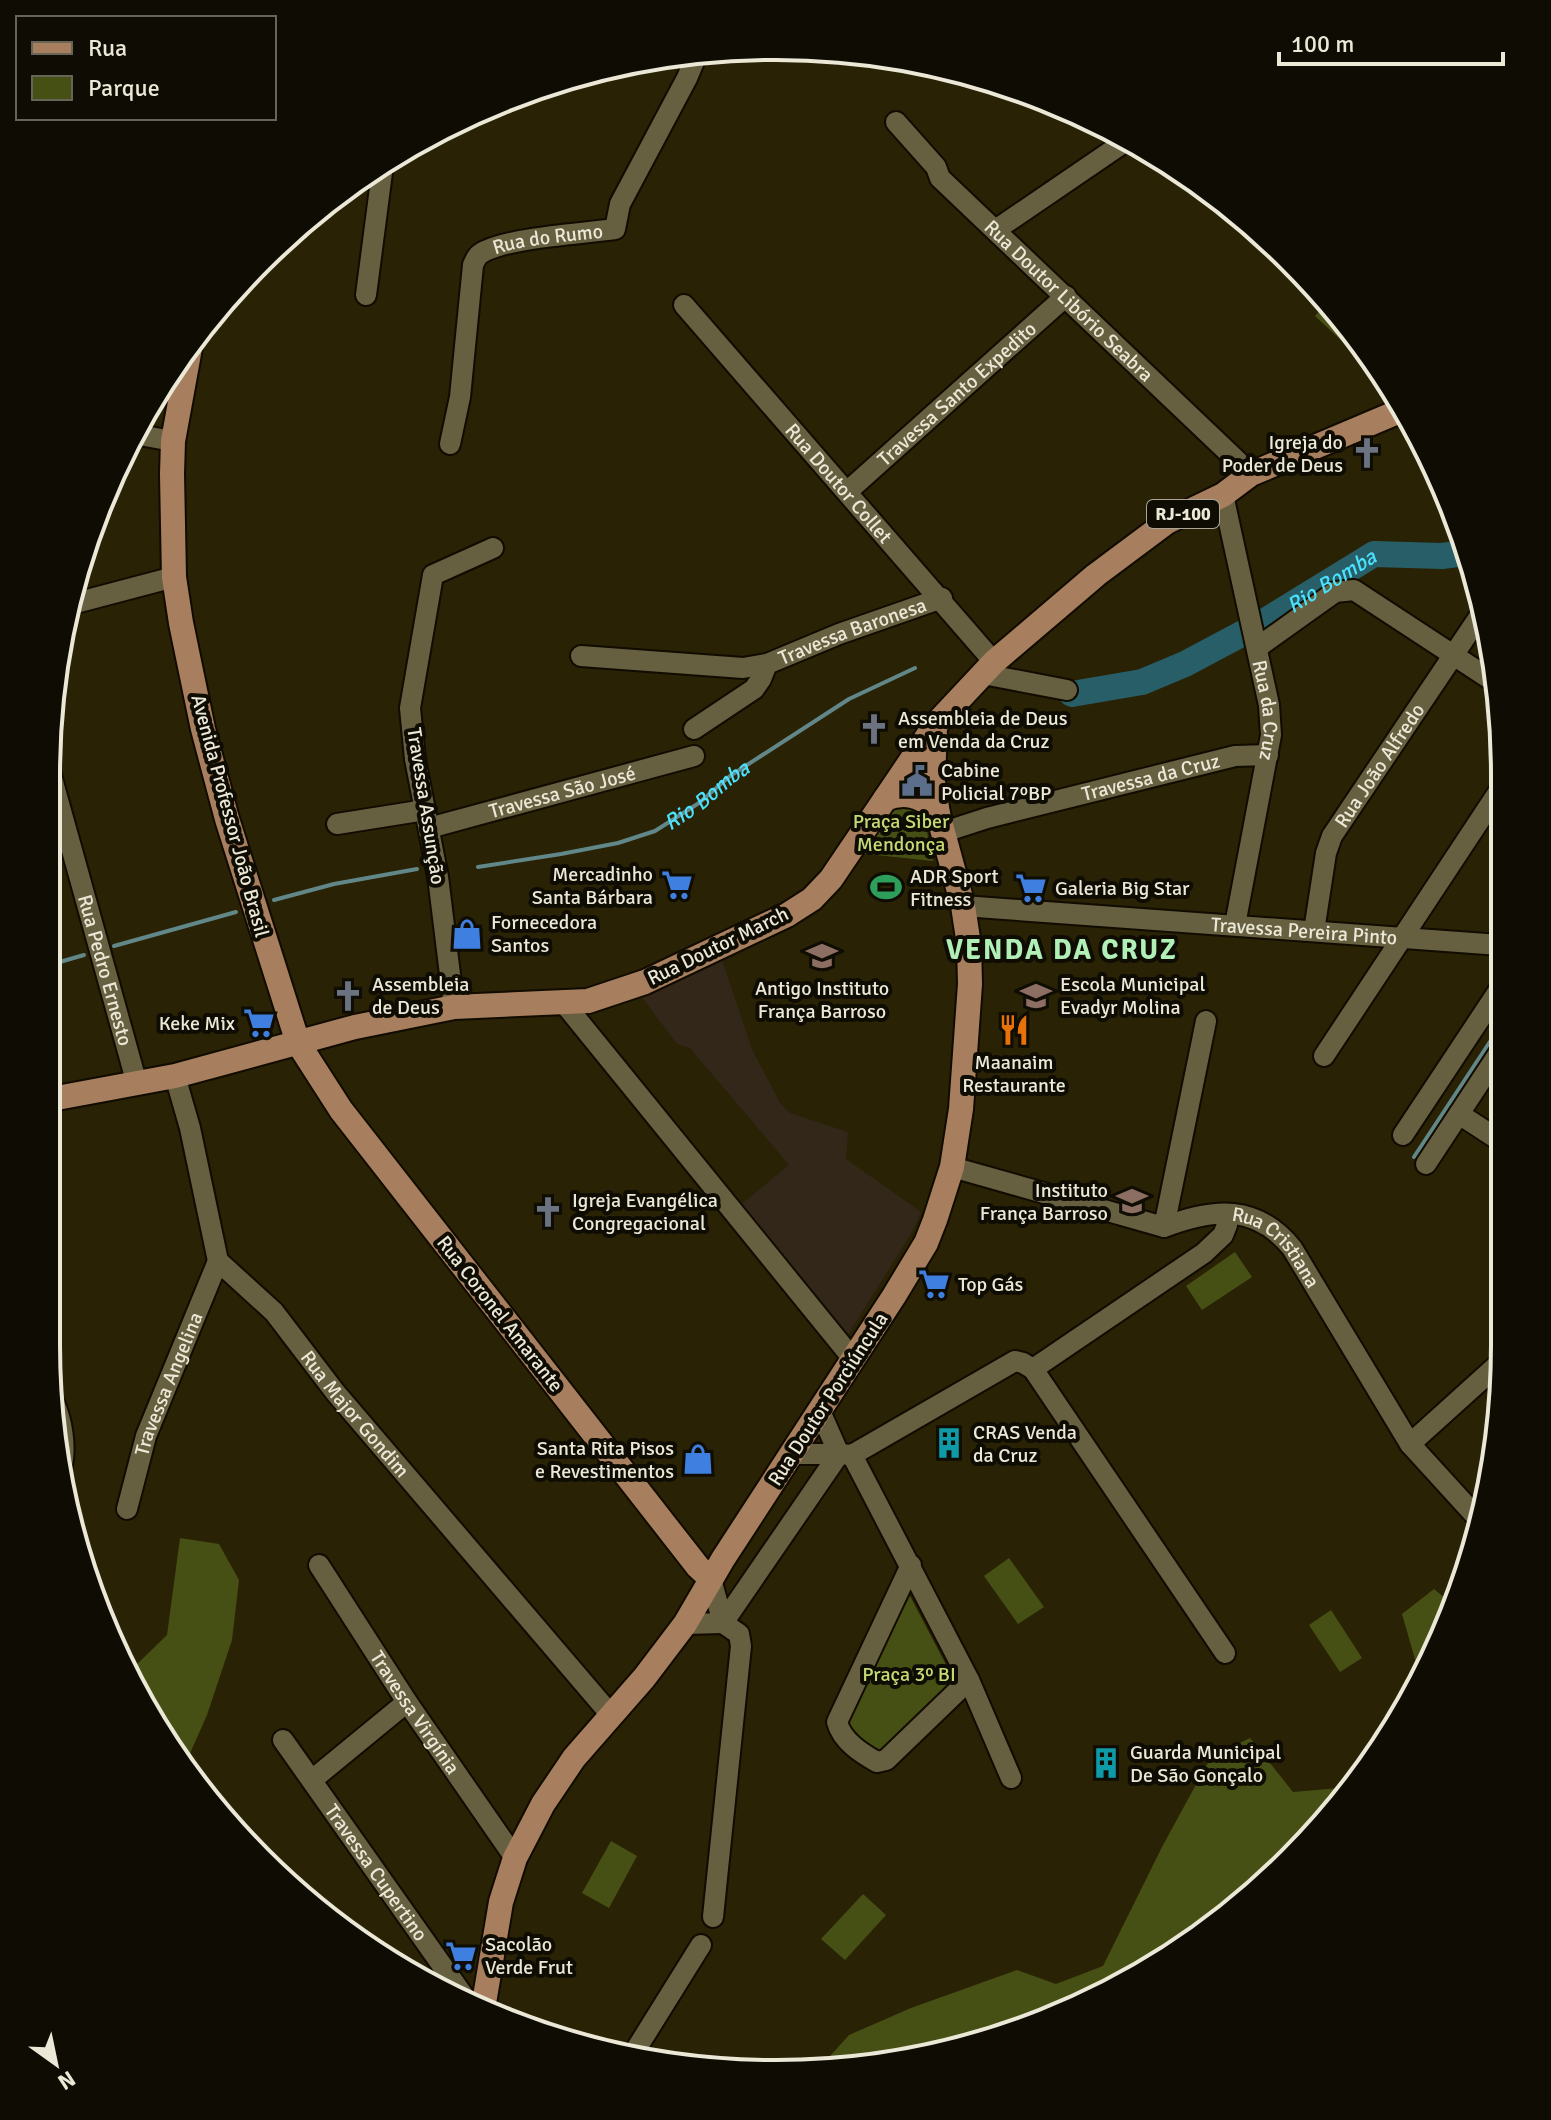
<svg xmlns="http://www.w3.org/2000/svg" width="1551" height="2120" viewBox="0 0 1551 2120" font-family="Signika,sans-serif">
  <rect width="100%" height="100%" fill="#292205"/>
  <polygon fill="#332719" points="722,960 752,1049 780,1103 790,1113 848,1132 846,1159 921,1212 912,1232 846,1338 739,1206 789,1165 690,1048 677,1044 641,996"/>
  <g fill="#465014">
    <polygon points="1327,303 1354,331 1374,366 1372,369 1315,316"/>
    <polygon points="897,803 918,807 924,817 933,861 857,853 886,810"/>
    <polygon points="1235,1252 1252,1277 1202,1310 1186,1286"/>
    <polygon points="180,1538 219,1544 239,1580 232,1640 207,1715 184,1767 169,1749 132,1669 167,1635"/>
    <polygon points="1009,1558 1044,1607 1018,1624 984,1576"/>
    <polygon points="1434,1589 1453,1605 1430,1668 1421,1680 1402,1614"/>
    <polygon points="910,1596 953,1678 883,1753 870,1748 847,1723 877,1657"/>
    <polygon points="1331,1610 1362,1658 1340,1672 1309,1625"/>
    <polygon points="1250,1738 1293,1792 1340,1788 1352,1784 1324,1825 1220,1923 1055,2018 870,2068 821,2066 849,2035 911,2008 1017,1970 1056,1984 1103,1966 1162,1847 1211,1757"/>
    <polygon points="611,1841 637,1856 609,1908 582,1893"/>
    <polygon points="863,1894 886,1915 845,1960 821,1939"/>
  </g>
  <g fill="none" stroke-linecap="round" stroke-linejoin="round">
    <g stroke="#628789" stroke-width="4">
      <path id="s1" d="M478,867L561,854L618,843L655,831L699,803L730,776L849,699L915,668"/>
      <polyline points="274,900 334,884 417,869"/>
      <polyline points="114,946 236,912"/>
      <polyline points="46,966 84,955"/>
      <polyline points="1414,1157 1501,1025"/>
    </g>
    <path stroke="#275e68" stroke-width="26" id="s2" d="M1072,694L1142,682L1185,664L1262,623L1374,554L1442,556L1465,553"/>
    <defs>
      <g id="minor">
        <path id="s3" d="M896,122L936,167L940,178L1251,474"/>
        <polyline points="997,229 1129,139"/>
        <polyline points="366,295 383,165"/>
        <path id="s4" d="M684,305L994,662"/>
        <polyline points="139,435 173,441"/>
        <path id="s5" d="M450,444L460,397L473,265C476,258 478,254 485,251C515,237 580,234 615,229L620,204L687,78L698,52"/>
        <path id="s6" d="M848,491L1066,296"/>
        <path id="s7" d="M1223,495L1269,705L1271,735L1235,925"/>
        <polyline points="68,605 174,577"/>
        <polyline points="1258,647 1335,592 1354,590 1499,685"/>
        <polyline points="581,656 743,668 767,664"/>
        <polyline points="983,674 1067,690"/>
        <path id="s8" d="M694,729L754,689L761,679L767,664L839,634L942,598"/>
        <path id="s9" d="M48,764L137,1084"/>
        <polyline points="337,824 425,810"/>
        <path id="s10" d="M429,828L694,756"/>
        <path id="s11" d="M944,832L987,818L1235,756L1268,755"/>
        <path id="s12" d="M963,906L1500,945"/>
        <path id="s13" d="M1314,931L1326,853L1332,836L1481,614"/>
        <polyline points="563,1002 853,1359"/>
        <polyline points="454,1007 438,877 415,759 410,708 433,575 493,548"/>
        <polyline points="1324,1056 1499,791"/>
        <path id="s14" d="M175,1076L190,1128L218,1261L274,1312L335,1392L611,1715"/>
        <polyline points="1459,1114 1502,1142"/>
        <polyline points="1403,1135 1501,987"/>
        <polyline points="1426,1164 1501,1050"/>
        <path id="s15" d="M952,1167L1164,1227C1214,1208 1256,1204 1292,1248L1410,1444L1482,1523"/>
        <polyline points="1164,1227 1206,1021"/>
        <polyline points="1033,1369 1225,1653"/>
        <path d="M54,1403C62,1420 66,1446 62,1465"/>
        <polyline points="1410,1444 1503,1360"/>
        <polyline points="792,1454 839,1454 820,1411"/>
        <polyline points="852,1455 969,1680 1011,1778"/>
        <path id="s16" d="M127,1509L146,1436L218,1261"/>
        <path id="s17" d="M319,1565L407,1702L515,1858"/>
        <path d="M911,1565L837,1722C842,1741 861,1753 877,1762L886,1760L969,1680"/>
        <polyline points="685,1624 723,1623 711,1579"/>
        <path id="s18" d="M283,1740L470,2005"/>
        <polyline points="312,1780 407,1702"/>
        <polyline points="713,1917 741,1646 739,1634 723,1623 839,1454 852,1455 1015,1361 1023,1363 1033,1369 1204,1253 1223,1235 1227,1225"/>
        <polyline points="630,2059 701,1945"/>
      </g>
      <g id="major">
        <polyline points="190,348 173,441 172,474 174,577 181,623 203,729 227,819 298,1043 341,1110 698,1567 711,1579"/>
        <path d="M885,799C906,790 925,797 938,814"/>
        <polyline points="46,1100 175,1076 355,1027 454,1007 588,1001 645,982 787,915 812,899 831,879 935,725 994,662 1096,575 1167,522 1223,495 1251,474 1400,411"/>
        <polyline points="483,2009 501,1902 515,1858 543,1804 574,1758 644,1678 685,1624 723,1559 894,1296 926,1243 935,1220 952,1167 961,1109 970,984 969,945 963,906 938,814 933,782 935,727"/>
      </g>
    </defs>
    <use href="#minor" stroke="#110b00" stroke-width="24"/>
    <use href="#major" stroke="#110b00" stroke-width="28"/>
    <use href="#minor" stroke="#665f40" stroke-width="20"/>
    <use href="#major" stroke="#a77f5e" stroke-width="24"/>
  </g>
  <defs>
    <symbol id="church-bare" viewBox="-9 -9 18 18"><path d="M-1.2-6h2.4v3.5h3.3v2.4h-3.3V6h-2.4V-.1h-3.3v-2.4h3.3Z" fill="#6b7280" stroke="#0e0c03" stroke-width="2.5" paint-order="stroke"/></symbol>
    <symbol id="civic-bare" viewBox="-9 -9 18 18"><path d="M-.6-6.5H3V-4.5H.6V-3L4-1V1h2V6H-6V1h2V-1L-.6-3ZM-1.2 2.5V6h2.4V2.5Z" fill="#5c6f8a" stroke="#0e0c03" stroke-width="2.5" paint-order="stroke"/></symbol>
    <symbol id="supermarket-bare" viewBox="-9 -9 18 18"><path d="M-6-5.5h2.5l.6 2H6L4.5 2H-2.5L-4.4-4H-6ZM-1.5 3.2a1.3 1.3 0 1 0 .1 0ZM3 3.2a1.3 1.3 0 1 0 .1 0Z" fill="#3f7fe0" stroke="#0e0c03" stroke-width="2.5" paint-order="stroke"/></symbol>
    <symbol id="stadium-bare" viewBox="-9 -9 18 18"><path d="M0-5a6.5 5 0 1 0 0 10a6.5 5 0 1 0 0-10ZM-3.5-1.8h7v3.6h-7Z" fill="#2e9e5b" stroke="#0e0c03" stroke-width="2.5" paint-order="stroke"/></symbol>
    <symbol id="shop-bare" viewBox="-9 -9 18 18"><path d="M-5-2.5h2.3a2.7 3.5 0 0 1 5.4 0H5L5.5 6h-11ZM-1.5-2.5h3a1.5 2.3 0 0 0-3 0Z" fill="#3f7fe0" stroke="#0e0c03" stroke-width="2.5" paint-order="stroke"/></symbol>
    <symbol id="school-bare" viewBox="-9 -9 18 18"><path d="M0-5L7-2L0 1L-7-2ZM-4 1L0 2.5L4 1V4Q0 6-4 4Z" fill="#8d6e63" stroke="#0e0c03" stroke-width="2.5" paint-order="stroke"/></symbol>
    <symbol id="restaurant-bare" viewBox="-9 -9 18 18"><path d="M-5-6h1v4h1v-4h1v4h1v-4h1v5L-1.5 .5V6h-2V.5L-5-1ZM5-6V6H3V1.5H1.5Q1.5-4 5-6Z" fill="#e8710a" stroke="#0e0c03" stroke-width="2.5" paint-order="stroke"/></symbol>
    <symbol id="building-bare" viewBox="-9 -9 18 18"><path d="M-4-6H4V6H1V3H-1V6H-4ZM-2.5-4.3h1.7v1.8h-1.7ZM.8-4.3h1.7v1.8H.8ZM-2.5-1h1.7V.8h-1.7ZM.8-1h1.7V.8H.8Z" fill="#0f9aa8" stroke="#0e0c03" stroke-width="2.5" paint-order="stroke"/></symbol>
  </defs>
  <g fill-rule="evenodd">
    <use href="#church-bare" x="1345" y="431" width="44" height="44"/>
    <use href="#church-bare" x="852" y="707" width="44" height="44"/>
    <use href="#civic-bare" x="895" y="759" width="44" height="44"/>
    <use href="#supermarket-bare" x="655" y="863" width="44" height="44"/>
    <use href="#stadium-bare" x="864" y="865" width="44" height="44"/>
    <use href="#supermarket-bare" x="1009" y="866" width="44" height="44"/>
    <use href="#shop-bare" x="445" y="912" width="44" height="44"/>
    <use href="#school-bare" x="800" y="934" width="44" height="44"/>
    <use href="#church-bare" x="326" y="974" width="44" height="44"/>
    <use href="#school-bare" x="1014" y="974" width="44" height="44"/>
    <use href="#supermarket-bare" x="237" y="1001" width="44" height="44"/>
    <use href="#restaurant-bare" x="992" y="1008" width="44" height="44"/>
    <use href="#school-bare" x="1110" y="1179" width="44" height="44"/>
    <use href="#church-bare" x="526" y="1190" width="44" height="44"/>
    <use href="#supermarket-bare" x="912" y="1262" width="44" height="44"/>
    <use href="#building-bare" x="927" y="1421" width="44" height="44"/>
    <use href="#shop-bare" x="676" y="1437" width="44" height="44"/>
    <use href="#building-bare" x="1084" y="1741" width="44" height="44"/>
    <use href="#supermarket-bare" x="439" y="1934" width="44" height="44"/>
  </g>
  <g text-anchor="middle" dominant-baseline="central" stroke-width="8" stroke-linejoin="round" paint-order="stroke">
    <rect fill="#0e0c03" stroke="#a9a697" stroke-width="2" x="1147" y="500" width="72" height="28" rx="6"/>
    <g font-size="18" font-weight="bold" fill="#ece8d7">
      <text x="1183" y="514">RJ-100</text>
    </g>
    <g font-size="20" fill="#ece8d7" stroke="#0e0c03">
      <text stroke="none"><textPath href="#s5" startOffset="264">Rua do Rumo</textPath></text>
      <text stroke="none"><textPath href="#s3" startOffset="250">Rua Doutor Libório Seabra</textPath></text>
      <text stroke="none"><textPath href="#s6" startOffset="146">Travessa Santo Expedito</textPath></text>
      <text stroke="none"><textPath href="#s4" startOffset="236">Rua Doutor Collet</textPath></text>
      <text stroke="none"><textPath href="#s8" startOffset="192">Travessa Baronesa</textPath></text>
      <text stroke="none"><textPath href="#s7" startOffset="220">Rua da Cruz</textPath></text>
      <text stroke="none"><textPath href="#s13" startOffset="182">Rua João Alfredo</textPath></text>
      <text stroke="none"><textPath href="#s11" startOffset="214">Travessa da Cruz</textPath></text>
      <text stroke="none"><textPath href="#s10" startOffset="138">Travessa São José</textPath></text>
      <text transform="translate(426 806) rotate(81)">Travessa Assunção</text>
      <text transform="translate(230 816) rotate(75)">Avenida Professor João Brasil</text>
      <text stroke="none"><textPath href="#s12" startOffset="342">Travessa Pereira Pinto</textPath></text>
      <text transform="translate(718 946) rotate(-26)">Rua Doutor March</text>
      <text stroke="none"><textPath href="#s9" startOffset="214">Rua Pedro Ernesto</textPath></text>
      <text stroke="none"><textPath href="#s15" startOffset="348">Rua Cristiana</textPath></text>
      <text transform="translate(500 1314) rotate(52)">Rua Coronel Amarante</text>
      <text stroke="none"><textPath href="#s16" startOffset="132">Travessa Angelina</textPath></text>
      <text transform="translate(828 1399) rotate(-57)">Rua Doutor Porciúncula</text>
      <text stroke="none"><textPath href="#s14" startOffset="396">Rua Major Gondim</textPath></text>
      <text stroke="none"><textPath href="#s17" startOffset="176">Travessa Virgínia</textPath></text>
      <text stroke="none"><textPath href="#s18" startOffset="162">Travessa Cupertino</textPath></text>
    </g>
    <g font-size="20" fill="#ece8d7" stroke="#0e0c03" text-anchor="start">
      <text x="1343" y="442" text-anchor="end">Igreja do<tspan x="1343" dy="23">Poder de Deus</tspan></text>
      <text x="898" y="718">Assembleia de Deus<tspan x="898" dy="23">em Venda da Cruz</tspan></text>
      <text x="941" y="770">Cabine<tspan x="941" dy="23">Policial 7ºBP</tspan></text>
      <text x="653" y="874" text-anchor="end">Mercadinho<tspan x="653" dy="23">Santa Bárbara</tspan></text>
      <text x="910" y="876">ADR Sport<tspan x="910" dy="23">Fitness</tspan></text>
      <text x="1055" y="888">Galeria Big Star</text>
      <text x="491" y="922">Fornecedora<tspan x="491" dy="23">Santos</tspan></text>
      <text x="372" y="984">Assembleia<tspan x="372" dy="23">de Deus</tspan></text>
      <text x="1060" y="984">Escola Municipal<tspan x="1060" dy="23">Evadyr Molina</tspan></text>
      <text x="822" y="988" text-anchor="middle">Antigo Instituto<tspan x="822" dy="23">França Barroso</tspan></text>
      <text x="235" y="1023" text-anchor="end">Keke Mix</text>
      <text x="1014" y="1062" text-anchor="middle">Maanaim<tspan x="1014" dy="23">Restaurante</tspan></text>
      <text x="1108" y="1190" text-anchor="end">Instituto<tspan x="1108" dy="23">França Barroso</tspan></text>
      <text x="572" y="1200">Igreja Evangélica<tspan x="572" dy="23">Congregacional</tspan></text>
      <text x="958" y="1284">Top Gás</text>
      <text x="973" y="1432">CRAS Venda<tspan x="973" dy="23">da Cruz</tspan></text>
      <text x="674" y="1448" text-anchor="end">Santa Rita Pisos<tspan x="674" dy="23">e Revestimentos</tspan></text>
      <text x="1130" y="1752">Guarda Municipal<tspan x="1130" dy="23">De São Gonçalo</tspan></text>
      <text x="485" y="1944">Sacolão<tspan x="485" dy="23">Verde Frut</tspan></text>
    </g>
    <g font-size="20" fill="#c6da74" stroke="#0e0c03">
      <text x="901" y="821">Praça Siber<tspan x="901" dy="23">Mendonça</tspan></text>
      <text x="909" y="1674">Praça 3º BI</text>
    </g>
    <g font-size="22" font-style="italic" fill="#4ae2fe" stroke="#0e0c03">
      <text stroke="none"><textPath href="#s2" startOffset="286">Rio Bomba</textPath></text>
      <text stroke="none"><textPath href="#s1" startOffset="244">Rio Bomba</textPath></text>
    </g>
    <g font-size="28" font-weight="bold" letter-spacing="2" fill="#b0efb6" stroke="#0e0c03">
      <text x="1062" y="950">VENDA DA CRUZ</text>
    </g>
  </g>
  <path d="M0 0H1551V2120H0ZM775 60H776A715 715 0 0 1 1491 775V1345A715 715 0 0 1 776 2060H775A715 715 0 0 1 60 1345V775A715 715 0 0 1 775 60Z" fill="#0e0c03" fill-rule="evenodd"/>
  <path fill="none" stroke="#ece8d7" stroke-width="4" d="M775 60H776A715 715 0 0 1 1491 775V1345A715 715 0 0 1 776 2060H775A715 715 0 0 1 60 1345V775A715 715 0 0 1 775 60Z"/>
  <rect x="16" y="16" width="260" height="104" fill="#0e0c03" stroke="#676458" stroke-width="2"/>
  <rect x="32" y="42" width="40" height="12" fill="#a77f5e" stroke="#676458" stroke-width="2"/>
  <text x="88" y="56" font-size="24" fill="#ece8d7">Rua</text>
  <rect x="32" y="76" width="40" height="24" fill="#465014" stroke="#676458" stroke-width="2"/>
  <text x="88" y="96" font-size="24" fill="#ece8d7">Parque</text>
  <g transform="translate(56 2064) rotate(147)" stroke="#0e0c03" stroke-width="6" paint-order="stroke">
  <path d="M0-6L14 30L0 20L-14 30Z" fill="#ece8d7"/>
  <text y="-12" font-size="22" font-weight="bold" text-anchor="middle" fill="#ece8d7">N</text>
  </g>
  <path d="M1279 52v12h224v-12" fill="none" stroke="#ece8d7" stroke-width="4"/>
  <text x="1291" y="52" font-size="24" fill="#ece8d7" stroke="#0e0c03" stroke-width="6" paint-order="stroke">100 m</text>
</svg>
